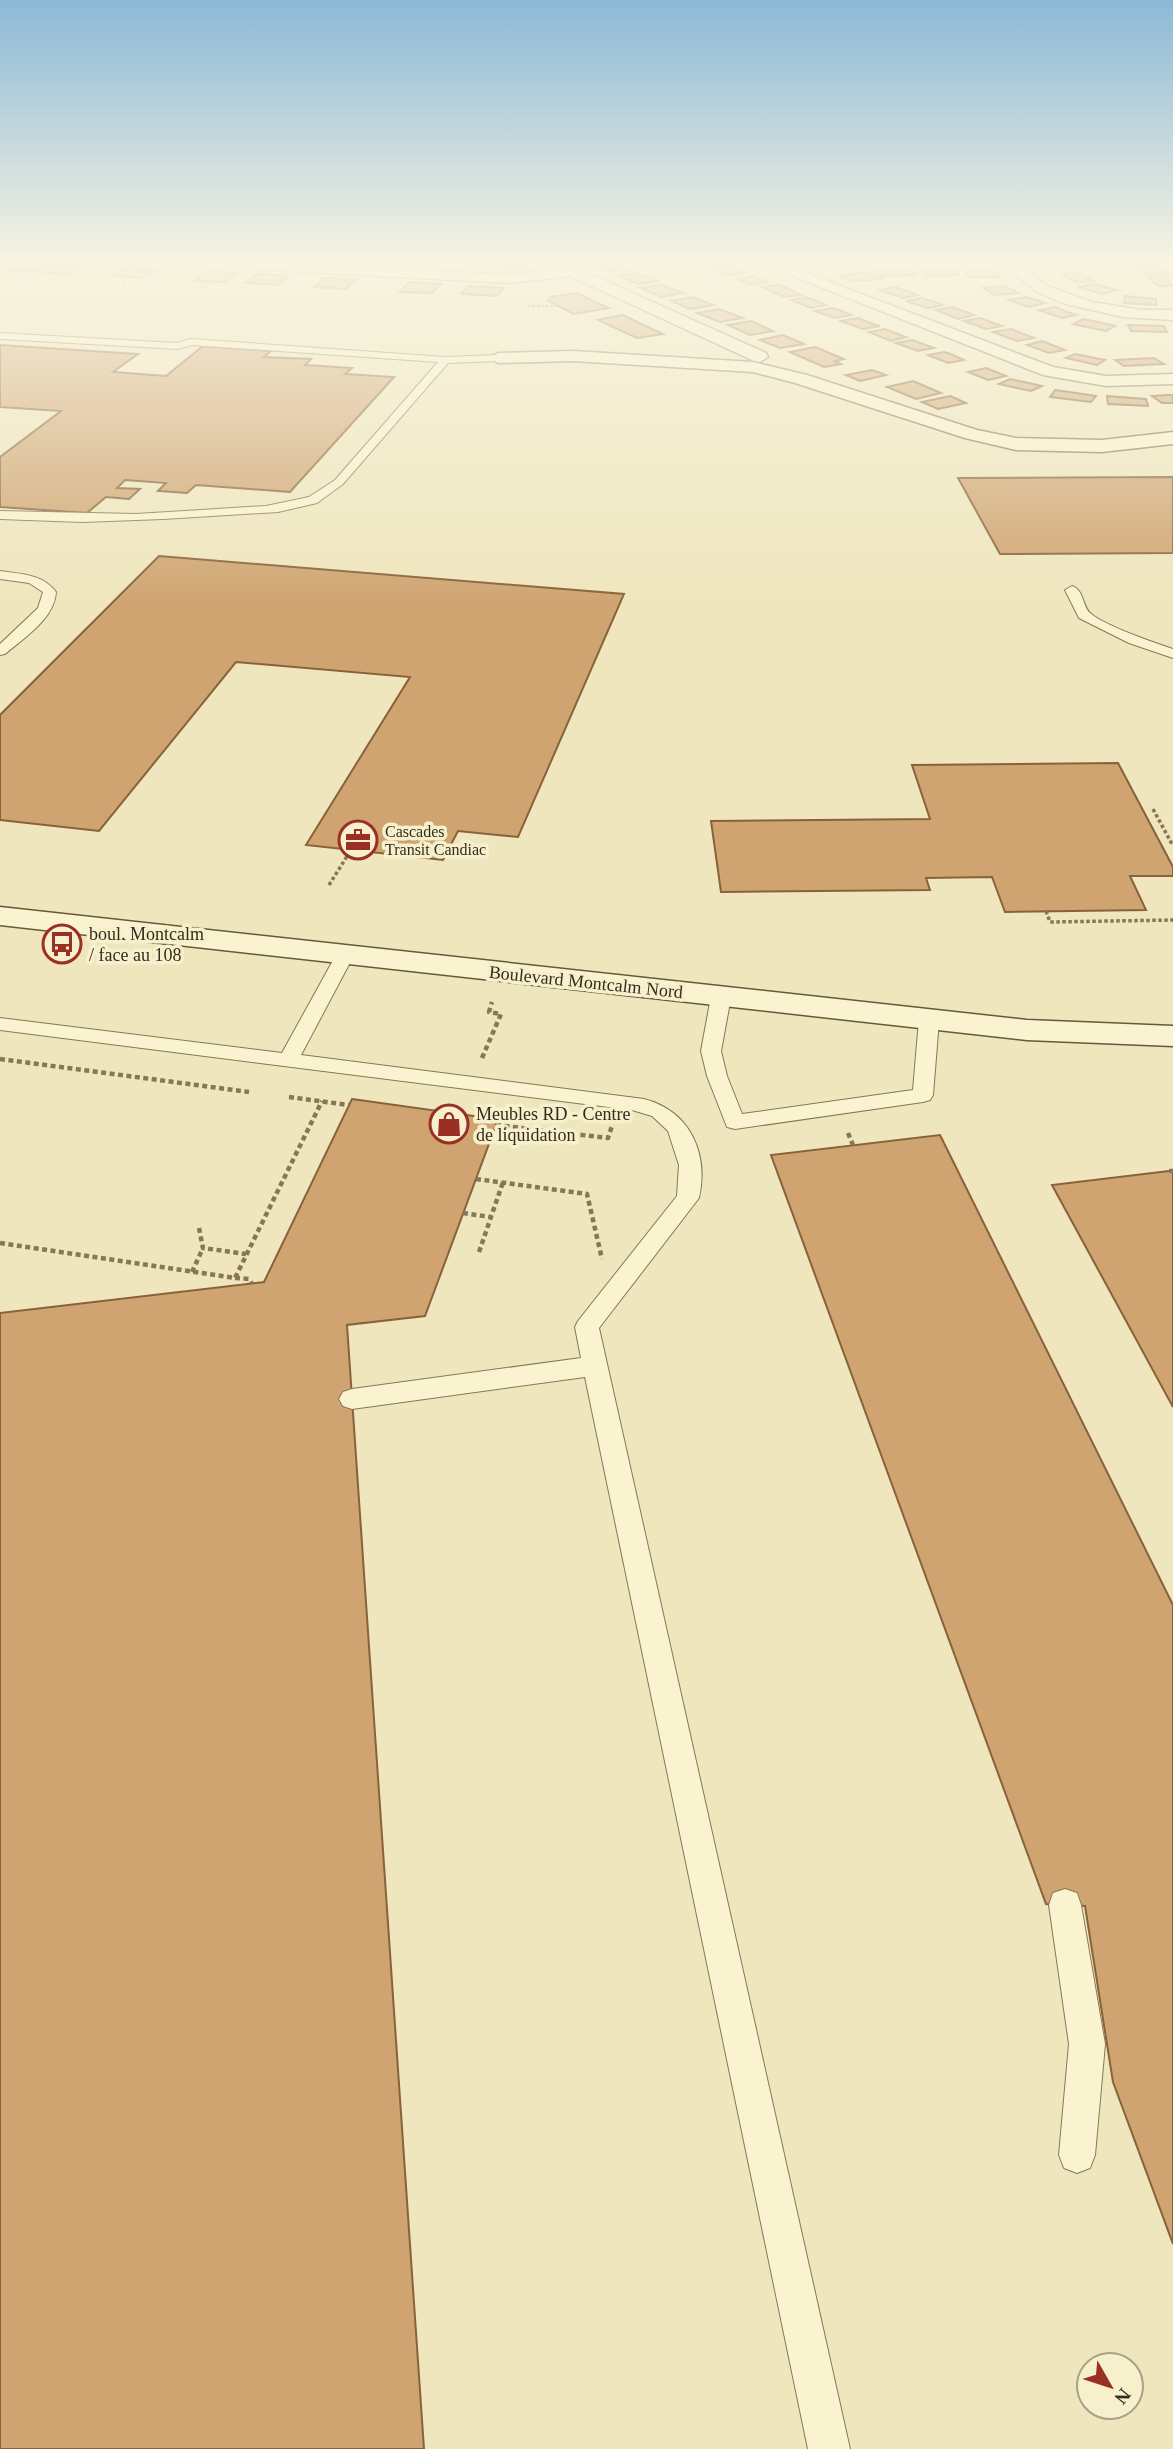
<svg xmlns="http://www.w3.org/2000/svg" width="1173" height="2449" viewBox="0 0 1173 2449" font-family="Georgia,serif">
  <rect width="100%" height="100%" fill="#efe6bd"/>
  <g fill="#cfa471" stroke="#88623a" stroke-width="2">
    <polygon points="18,264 57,264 84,266 71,274 7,270"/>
    <polygon points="496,264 520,264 528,268 512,271"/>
    <polygon points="618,264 629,270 606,271 596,267"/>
    <polygon points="727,265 737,269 746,273 729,275 710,267"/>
    <polygon points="1138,266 1157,266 1167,274 1147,274"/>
    <polygon points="126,267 143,268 157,269 144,278 113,276"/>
    <polygon points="912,270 916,275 879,276 875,271"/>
    <polygon points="924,270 954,270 958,275 927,276"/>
    <polygon points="207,272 223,272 238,273 226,282 195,281"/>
    <polygon points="865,272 883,279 851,281 839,276"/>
    <polygon points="965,272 997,272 1001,277 969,277"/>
    <polygon points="638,273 658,281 638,284 619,276"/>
    <polygon points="1080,273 1094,281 1076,282 1062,274"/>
    <polygon points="257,274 274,275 289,276 278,285 246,283"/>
    <polygon points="752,276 759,279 768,282 752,285 736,279"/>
    <polygon points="1148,277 1166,277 1173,286 1158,286"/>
    <polygon points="324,278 341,279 356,279 346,289 314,287"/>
    <polygon points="409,282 426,283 441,284 432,293 400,292"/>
    <polygon points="1093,284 1117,290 1102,294 1078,287"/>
    <polygon points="662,285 683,293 661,297 641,288"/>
    <polygon points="778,285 789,289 801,295 784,297 762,287"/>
    <polygon points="469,286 486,287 504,288 497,296 461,294"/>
    <polygon points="1005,286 1018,293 995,295 983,288"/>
    <polygon points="895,287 918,295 903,298 880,290"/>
    <polygon points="577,293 593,301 609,308 574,314 548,301 551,297"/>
    <polygon points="1125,296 1156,299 1156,305 1124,303"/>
    <polygon points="693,297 713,305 690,309 671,301"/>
    <polygon points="805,297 814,300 826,305 811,308 791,300"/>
    <polygon points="1026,297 1036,300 1045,303 1029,307 1009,300"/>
    <polygon points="922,298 944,305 928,308 906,301"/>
    <polygon points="952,307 974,315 958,319 936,310"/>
    <polygon points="1055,307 1065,311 1077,315 1062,318 1039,310"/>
    <polygon points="832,308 842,311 851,315 834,318 815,311"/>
    <polygon points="719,309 743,318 720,322 697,313"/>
    <polygon points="623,315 631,319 663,334 637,338 598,320"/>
    <polygon points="858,318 870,323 880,326 863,329 841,321"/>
    <polygon points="980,318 1002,326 986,329 964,321"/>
    <polygon points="1083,319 1098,322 1115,326 1106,331 1073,324"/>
    <polygon points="751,321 773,331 750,335 728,325"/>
    <polygon points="1128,325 1164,326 1167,332 1131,331"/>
    <polygon points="885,329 892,332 906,337 891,341 869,332"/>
    <polygon points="1011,329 1034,338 1017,341 993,332"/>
    <polygon points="783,335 804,344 780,348 760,340"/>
    <polygon points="912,340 934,348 918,351 896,343"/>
    <polygon points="1042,341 1065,350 1049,353 1027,345"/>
    <polygon points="0,345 138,354 113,372 166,376 203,346 271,351 264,357 311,359 305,365 352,368 345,374 394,377 290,492 196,485 187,493 158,491 166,483 125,480 117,488 140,489 129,499 106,497 87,513 0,507 0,457 61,411 0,407"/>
    <polygon points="815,347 844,359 835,361 841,364 824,367 790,352"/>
    <polygon points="944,352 951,354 964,360 948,363 928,355"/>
    <polygon points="1075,354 1105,360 1097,365 1066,358"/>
    <polygon points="1154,358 1164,364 1124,366 1115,360"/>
    <polygon points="986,368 1006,376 988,380 968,372"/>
    <polygon points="872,370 886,375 860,381 846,375"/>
    <polygon points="1010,379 1024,382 1042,386 1031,391 999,384"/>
    <polygon points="913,381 941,393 916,399 887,387"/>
    <polygon points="1055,390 1076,393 1096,396 1091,402 1050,397"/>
    <polygon points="1168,395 1173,395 1173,403 1162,403 1152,396"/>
    <polygon points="950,396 966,403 938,409 922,402"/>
    <polygon points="1107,396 1146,399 1148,406 1108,404"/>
    <polygon points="1173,477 1173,553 1000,554 958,478"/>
    <polygon points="159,556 624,594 518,837 458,831 443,860 306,845 410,677 236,662 99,831 0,820 0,715"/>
    <polygon points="1118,763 1173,867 1173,876 1130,876 1146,910 1005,912 992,877 926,878 930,890 721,892 711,821 930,819 912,765"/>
    <polygon points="352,1099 496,1119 496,1125 425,1316 347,1325 424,2449 0,2449 0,1313 264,1282"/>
    <polygon points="940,1135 1173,1605 1173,2244 1113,2082 1085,1906 1046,1904 771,1155"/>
    <polygon points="1169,1171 1173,1171 1173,1407 1052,1185"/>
  </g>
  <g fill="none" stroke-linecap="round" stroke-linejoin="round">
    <defs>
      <g id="lane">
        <polygon points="0,333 177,343 191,339 445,357 498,355 503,358 498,361 448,363 343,484 317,503 278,512 163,519 82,522 0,519 0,511 136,514 266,506 309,497 335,480 438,362 192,345 178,349 0,339"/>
        <path d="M0,571C21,574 43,574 56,592C55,618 24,638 5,654L0,655V644L38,608L43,592L29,583L0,579Z"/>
        <path d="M1072,586C1084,590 1082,605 1090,613C1103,625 1155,643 1173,649V658L1129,643L1079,618L1065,590Z"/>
        <path d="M345,949L354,955L301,1055L644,1099C690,1111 709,1153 699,1198L599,1328L850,2449H808L585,1377L352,1409L343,1406L339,1399L343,1392L352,1389L581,1358L575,1327L578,1321L677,1196L679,1165L668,1131L652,1116L632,1110L0,1030V1018L282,1053L336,955Z"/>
        <polygon points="721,991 731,997 721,1051 727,1076 742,1114 913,1090 919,1020 922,1016 936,1016 939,1020 933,1095 930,1100 923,1102 735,1129 727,1127 707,1076 701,1051 711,997"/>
        <polygon points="1065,1889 1077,1893 1081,1905 1105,2044 1095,2155 1090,2168 1077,2173 1064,2168 1059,2155 1069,2044 1049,1905 1053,1893"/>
      </g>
      <g id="street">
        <polygon points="226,264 321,264 509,275 555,269 548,264 568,264 766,353 768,357 760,362 754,361 570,276 509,283 233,268"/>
        <polygon points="762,264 783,264 1053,367 1106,376 1173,374 1173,384 1106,386 1043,375"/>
        <polygon points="994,264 1017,264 1047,286 1092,302 1141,310 1173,310 1173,320 1123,317 1066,304 1037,292 1016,275"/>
        <polygon points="573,351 753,362 807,375 977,430 1016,438 1102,440 1173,432 1173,444 1102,452 1016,450 965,438 795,383 753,372 573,361 498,363 490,358 498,353"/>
      </g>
      <polygon id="secondary" points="0,907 1027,1020 1173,1026 1173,1046 1027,1040 0,925"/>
    </defs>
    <use href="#lane" stroke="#887656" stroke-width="2"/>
    <use href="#street" stroke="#887656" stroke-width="3"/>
    <use href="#secondary" stroke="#695739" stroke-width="3"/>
    <g stroke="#887656" stroke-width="2" stroke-dasharray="2.5 2" stroke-linecap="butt">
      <polyline points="95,264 99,265"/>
      <polyline points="143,268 149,264"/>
      <polyline points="123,282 130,277"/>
      <polyline points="205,286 212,281"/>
      <polyline points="528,306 557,306"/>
    </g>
    <g stroke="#887656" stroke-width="3.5" stroke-dasharray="3.5 2.5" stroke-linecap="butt">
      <polyline points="1153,809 1173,846"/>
      <polyline points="329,885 351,850"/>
      <polyline points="1046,911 1050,922 1173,920"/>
    </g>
    <g stroke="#887656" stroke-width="4.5" stroke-dasharray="5 3.5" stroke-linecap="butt">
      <polyline points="482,1058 501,1014 489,1012 492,1002"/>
      <polyline points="0,1059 249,1092"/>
      <polyline points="289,1097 349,1105"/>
      <polyline points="496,1125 608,1138 612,1126"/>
      <polyline points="848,1133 853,1145"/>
      <polyline points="1169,1171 1173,1171"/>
      <polyline points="476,1179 587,1194 602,1259"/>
      <polyline points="463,1213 491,1217"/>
      <polyline points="199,1228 203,1248 246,1254"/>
      <polyline points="0,1243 235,1278 322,1101"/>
      <polyline points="479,1252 503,1182"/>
      <polyline points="192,1272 203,1248"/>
      <polyline points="235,1278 249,1279 252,1284"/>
    </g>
    <use href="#lane" fill="#faf3d0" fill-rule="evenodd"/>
    <use href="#street" fill="#faf3d0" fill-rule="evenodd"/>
    <use href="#secondary" fill="#faf3d0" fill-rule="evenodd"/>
  </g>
  <linearGradient id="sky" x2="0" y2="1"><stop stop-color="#8bb9d6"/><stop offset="0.43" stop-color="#f8f4e1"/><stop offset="1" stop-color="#f8f4e1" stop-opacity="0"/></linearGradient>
  <rect width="1173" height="607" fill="url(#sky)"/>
  <defs>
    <symbol id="office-ring" viewBox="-11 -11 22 22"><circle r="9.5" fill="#f7f0cd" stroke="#993023" stroke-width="1.5"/><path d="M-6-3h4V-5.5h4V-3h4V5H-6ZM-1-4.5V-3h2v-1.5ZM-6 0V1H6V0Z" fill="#993023"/></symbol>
    <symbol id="bus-ring" viewBox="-11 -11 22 22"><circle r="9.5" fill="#f7f0cd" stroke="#993023" stroke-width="1.5"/><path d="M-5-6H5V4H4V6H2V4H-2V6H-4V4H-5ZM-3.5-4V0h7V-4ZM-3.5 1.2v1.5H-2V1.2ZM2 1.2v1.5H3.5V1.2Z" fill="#993023"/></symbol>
    <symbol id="shop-ring" viewBox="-11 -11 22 22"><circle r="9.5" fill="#f7f0cd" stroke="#993023" stroke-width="1.5"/><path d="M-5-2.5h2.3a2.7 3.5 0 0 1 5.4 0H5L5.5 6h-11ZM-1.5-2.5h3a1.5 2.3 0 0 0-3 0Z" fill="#993023"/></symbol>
  </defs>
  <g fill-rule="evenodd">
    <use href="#office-ring" x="336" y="818" width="44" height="44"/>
    <use href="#bus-ring" x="40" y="922" width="44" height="44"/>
    <use href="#shop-ring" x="427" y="1102" width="44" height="44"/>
  </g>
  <g text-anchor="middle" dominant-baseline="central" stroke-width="7" stroke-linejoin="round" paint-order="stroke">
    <g font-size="16" fill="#362c1b" stroke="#f7f0cd" text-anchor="start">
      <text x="385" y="831">Cascades<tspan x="385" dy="18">Transit Candiac</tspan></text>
    </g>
    <g font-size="18" fill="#362c1b" stroke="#f7f0cd" text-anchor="start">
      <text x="89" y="934">boul. Montcalm<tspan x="89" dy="21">/ face au 108</tspan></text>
      <text x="476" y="1114">Meubles RD - Centre<tspan x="476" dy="21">de liquidation</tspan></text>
    </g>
    <g font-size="18" fill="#362c1b" stroke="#f7f0cd">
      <text transform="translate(586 982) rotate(6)">Boulevard Montcalm Nord</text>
    </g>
  </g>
  <g transform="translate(1110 2386) rotate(129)"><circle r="33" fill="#f7f0cd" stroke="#aaa286" stroke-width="2"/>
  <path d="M0-5L12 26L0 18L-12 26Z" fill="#993023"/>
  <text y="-10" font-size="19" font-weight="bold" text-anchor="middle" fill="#362c1b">N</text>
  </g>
</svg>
